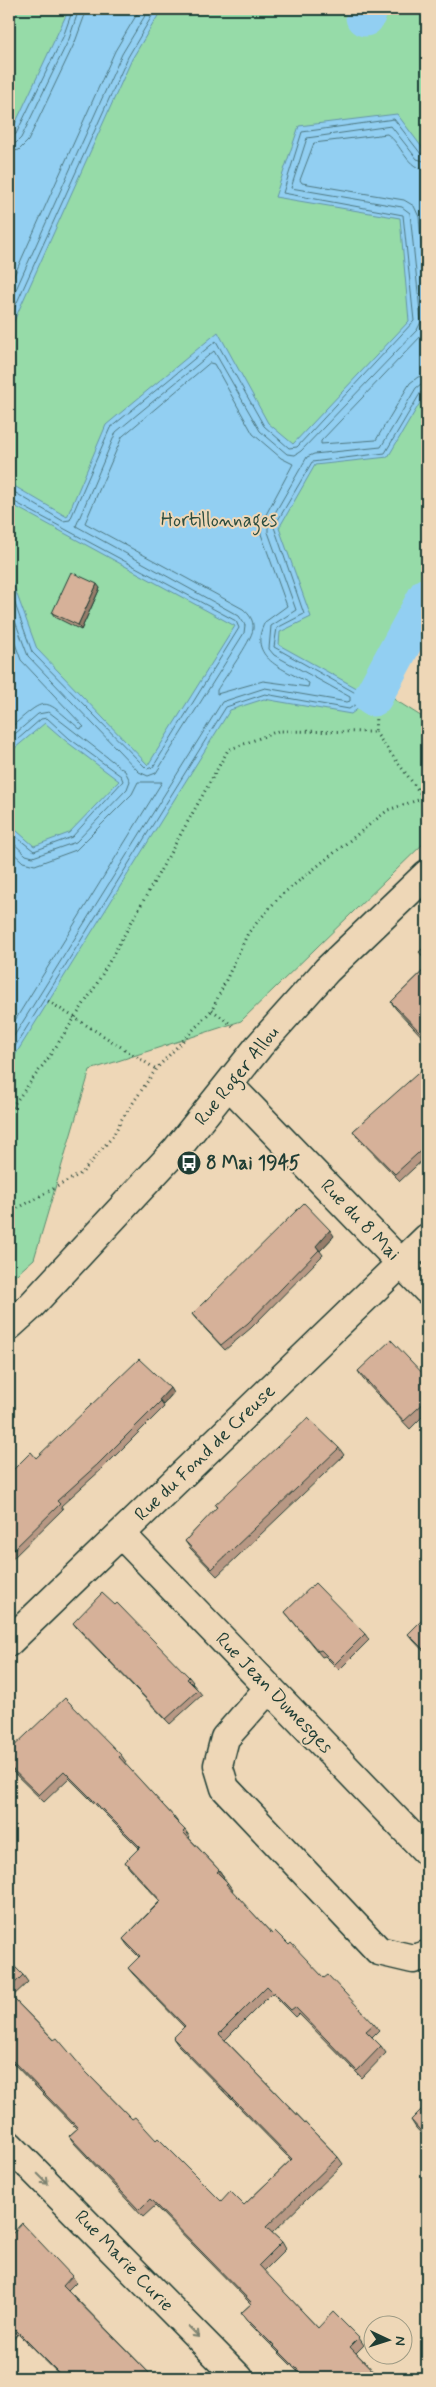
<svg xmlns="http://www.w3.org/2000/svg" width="436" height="2387" viewBox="0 0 436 2387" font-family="Mynerve,sans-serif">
  <rect width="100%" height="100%" fill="#eed7b7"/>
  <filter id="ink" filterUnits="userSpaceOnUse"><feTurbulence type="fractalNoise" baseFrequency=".02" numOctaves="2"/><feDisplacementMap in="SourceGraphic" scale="10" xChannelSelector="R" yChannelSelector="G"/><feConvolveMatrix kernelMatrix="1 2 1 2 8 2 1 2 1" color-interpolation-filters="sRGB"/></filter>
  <g filter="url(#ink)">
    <polygon fill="#96dba8" stroke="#5a8c6e" points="9,9 427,9 427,633 392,698 427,720 427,840 241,1021 90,1070 34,1259 9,1281"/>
    <g fill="#92cff2" stroke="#6495a6">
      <polygon points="69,9 162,9 132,59 9,332 9,137"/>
      <polygon points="397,114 427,154 427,391 388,457 315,465 279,528 311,617 280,632 279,645 373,697 351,714 264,699 230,710 9,1065 9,824 34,846 69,833 119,781 67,742 45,723 9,753 9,573 37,649 148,765 235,626 9,503 9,483 67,517 106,425 218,332 268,423 293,444 409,321 400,218 275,197 299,126"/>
    </g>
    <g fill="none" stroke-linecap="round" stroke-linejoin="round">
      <g stroke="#4d7780" stroke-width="1">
        <polyline points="9,138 16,134 63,37 73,9"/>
        <polyline points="9,144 16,143 21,138 69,39 79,9"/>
        <polyline points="9,152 19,150 28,141 75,42 87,9"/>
        <path d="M427,170C406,169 402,144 387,134L314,143L300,180L302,183L404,200L414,206L419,217L427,311"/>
        <polyline points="9,287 115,51 140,9"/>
        <polyline points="9,305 122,54 149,9"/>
        <polyline points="9,320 128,57 156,9"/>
        <polyline points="427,327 423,334 321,441 321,444 376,440 410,383 418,377 427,375"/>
        <path d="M210,363L214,364L253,434L281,458L293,464L261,524V534L287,606L265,622C246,658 284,669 309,683L308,687L263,681L217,694V690C225,677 251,642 253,629C254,620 249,614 243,609L85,523L122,437Z"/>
        <polyline points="9,489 63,521 70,520 110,428 216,341 264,426 289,448 297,447 414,321 403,215 283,193 302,132 394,119 421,154 427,156"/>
        <polyline points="9,499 236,621 239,628 153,767 147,769 32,652 9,587"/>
        <polyline points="9,605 28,656 139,772 148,776 156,773 244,633 245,625 239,616 76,526 116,432 214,351 260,431 287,454 295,455 301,451 417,330 421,322 410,213 402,207 291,188 307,138 391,126 417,159 427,162"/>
        <path d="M9,627L21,660L84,727L80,729C42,697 48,695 9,729"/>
        <polyline points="9,739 38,714 49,712 125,771 130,781 127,789 76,842 33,857 26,855 9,839"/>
        <polyline points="9,747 41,719 47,718 70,739 121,776 123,781 72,837 34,851 9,831"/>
        <polyline points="9,849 23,862 35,865 76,850 132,794 138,782 162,782 9,1030"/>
        <polyline points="9,1044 222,702 265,688 347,702 350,701 350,697 274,655 269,649 271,626 296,610 268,532 268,525 307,457 314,454 381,447 416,388 421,384 427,383"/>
        <polyline points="9,1056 226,707 265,694 349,709 362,700 361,696 274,647 277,628 304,614 274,527 312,462 385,453 421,392 427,389"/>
      </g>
      <g stroke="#92cff2" stroke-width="39">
        <polyline points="365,17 369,9"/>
        <polyline points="373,697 427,597"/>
      </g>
      <defs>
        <g id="minor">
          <polyline points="229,1085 427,1290"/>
          <polyline points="121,1534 427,1852"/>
          <polyline points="9,1642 427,1238"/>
          <polyline points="269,1688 225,1738 218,1765 225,1788 379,1951 413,1959 427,1955"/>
          <polyline points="9,2145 239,2378"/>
        </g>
        <polyline id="tertiary" points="9,1326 29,1308 177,1149 259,1046 327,970 427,874"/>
      </defs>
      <use href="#minor" stroke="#1f3d34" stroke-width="31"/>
      <use href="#tertiary" stroke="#1f3d34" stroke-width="31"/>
      <g stroke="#1f3d34" stroke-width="3" stroke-dasharray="1 4" stroke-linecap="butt">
        <polyline points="375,732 424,798"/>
        <polyline points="48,1001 156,1069"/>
        <polyline points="212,1010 233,1026"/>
        <polyline points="9,1111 49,1057 95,987 228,750 278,731 375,732 376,716"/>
        <polyline points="9,1213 82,1173 113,1136 122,1119 156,1069 212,1010 248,933 280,896 388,810 427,797"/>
      </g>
      <use href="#minor" stroke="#eed7b7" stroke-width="28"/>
      <use href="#tertiary" stroke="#eed7b7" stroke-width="28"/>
    </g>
    <g fill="#b89884" stroke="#1f3d34">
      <polygon points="100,588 81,630 55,617 52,613"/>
      <polygon points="427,967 427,1042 396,1009 391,1002"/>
      <polygon points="427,1069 427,1156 400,1181 358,1138 353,1131"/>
      <polygon points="334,1236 320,1251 323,1255 251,1328 225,1350 196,1319 192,1314"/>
      <polygon points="358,1371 427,1378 427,1412 410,1429 363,1379"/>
      <polygon points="173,1393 163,1405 164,1407 102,1469 61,1506 63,1509 9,1562 9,1474 36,1458"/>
      <polygon points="339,1448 344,1455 217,1576 190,1548 185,1541 217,1508 215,1505"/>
      <polygon points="285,1612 365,1634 369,1640 339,1670 325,1656 322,1657"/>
      <polygon points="427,1615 427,1655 413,1640 408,1634"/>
      <polygon points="73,1623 189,1677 193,1682 192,1683 198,1690 202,1695 170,1724 77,1628"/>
      <polygon points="9,1751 121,1755 126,1762 124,1763 174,1817 179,1824 185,1830 190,1837 189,1838 219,1870 224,1877 223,1877 233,1890 232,1891 272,1934 289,1945 324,1978 374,2024 379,2030 372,2037 381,2046 386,2053 362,2078 299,2014 296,2017 272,1993 225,2040 338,2157 343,2164 272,2233 282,2242 286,2249 264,2271 318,2328 359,2338 364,2345 356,2353 380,2378 304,2378 246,2320 241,2313 251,2304 155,2206 143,2217 74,2143 69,2136 77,2129 9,2059 9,1961 23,1975 28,1982 12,1997 132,2119 221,2201 244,2205 291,2160 178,2045 173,2038 184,2027 133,1974 128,1968 139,1957 128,1946 123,1939 160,1901 130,1869 125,1862 139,1848 69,1778 44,1802 9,1768"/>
      <polygon points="427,2104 427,2140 416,2128 411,2120"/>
      <polygon points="9,2233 72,2276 76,2282 68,2290 154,2378 63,2378 18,2334 9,2344"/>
    </g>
    <g fill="#967c6b" stroke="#1f3d34">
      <polygon points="97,584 100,588 81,630 78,625"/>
      <polygon points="330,1230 334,1236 320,1251 316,1246"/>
      <polygon points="170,1388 173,1393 163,1405 159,1400"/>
      <polygon points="219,1870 224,1877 222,1878 217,1872"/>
    </g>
    <g fill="#d6b199" stroke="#1f3d34">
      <polygon points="71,572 97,584 78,625 52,613"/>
      <polygon points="427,944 427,961 419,952"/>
      <polygon points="427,967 427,1029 422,1034 391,1002"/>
      <polygon points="425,1067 427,1069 427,1145 395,1174 353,1131"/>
      <polygon points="304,1203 330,1230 316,1246 319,1250 248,1323 221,1345 192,1314"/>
      <polygon points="391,1340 427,1378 427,1400 404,1421 358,1371"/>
      <polygon points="139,1359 170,1388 159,1400 161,1401 98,1464 57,1501 60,1504 9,1554 9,1474 31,1452 36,1458"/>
      <polygon points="308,1418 339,1448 212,1569 185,1541 217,1507 215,1505"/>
      <polygon points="315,1583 365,1634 335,1664 321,1650 318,1651 285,1612"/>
      <polygon points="102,1593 115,1605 117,1603 189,1677 187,1679 198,1690 166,1719 73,1623"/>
      <polygon points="427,1615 427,1653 408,1634"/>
      <polygon points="65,1698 121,1755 119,1757 174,1817 173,1818 185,1830 183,1832 219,1870 217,1872 228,1883 226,1884 250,1910 272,1934 275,1931 289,1945 291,1943 324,1978 328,1975 374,2024 366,2031 381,2046 357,2071 295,2007 291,2010 267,1986 219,2034 338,2157 266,2227 282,2242 259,2265 318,2328 333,2312 359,2338 350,2347 380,2378 323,2378 321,2376 319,2378 306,2378 241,2313 252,2303 150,2199 139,2210 69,2136 78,2128 9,2057 9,1994 54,2040 57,2038 86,2072 132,2119 135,2117 156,2140 158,2138 221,2201 230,2191 244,2205 292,2159 173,2038 185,2026 128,1968 140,1956 123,1939 161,1901 125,1862 140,1847 64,1771 39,1795 9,1766 9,1751"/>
      <polygon points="9,1961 23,1975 9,1989"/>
      <polygon points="427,2104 427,2138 411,2120"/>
      <polygon points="22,2223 72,2276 63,2286 154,2378 64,2378 15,2329 9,2335 9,2233 11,2235"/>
    </g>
    <defs><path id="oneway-shaft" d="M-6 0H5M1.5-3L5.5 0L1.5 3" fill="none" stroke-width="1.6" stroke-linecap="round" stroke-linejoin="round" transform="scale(1.25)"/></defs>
    <g stroke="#7c826f">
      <use href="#oneway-shaft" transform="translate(43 2179) rotate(45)"/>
      <use href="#oneway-shaft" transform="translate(194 2332) rotate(46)"/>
    </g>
  </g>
  <defs>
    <symbol id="bus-disc" viewBox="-11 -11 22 22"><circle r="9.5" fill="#1f3d34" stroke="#eed7b7"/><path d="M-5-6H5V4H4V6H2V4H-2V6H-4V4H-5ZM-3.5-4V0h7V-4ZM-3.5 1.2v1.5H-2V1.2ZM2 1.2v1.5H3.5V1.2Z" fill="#fff"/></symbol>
  </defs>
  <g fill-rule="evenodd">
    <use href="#bus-disc" x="175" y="1149" width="28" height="28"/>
  </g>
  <g text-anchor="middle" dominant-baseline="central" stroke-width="4" stroke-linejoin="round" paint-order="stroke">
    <g font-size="19" fill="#2b4d40" stroke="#eed7b7">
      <text x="219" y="520">Hortillonnages</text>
    </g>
    <g font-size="19" fill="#1f3d34" stroke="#eed7b7">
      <text transform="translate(237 1076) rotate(-51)">Rue Roger Allou</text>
      <text transform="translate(360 1220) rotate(46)">Rue du 8 Mai</text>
      <text transform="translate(205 1453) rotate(-44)">Rue du Fond de Creuse</text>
      <text transform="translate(274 1693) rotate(46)">Rue Jean Dumesges</text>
      <text transform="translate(124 2261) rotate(46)">Rue Marie Curie</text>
    </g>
    <g font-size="19" font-weight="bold" fill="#1f3d34" stroke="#eed7b7" text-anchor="start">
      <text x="206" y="1163">8 Mai 1945</text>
    </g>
  </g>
  <rect width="436" height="2387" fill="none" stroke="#eed7b7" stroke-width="30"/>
  <rect x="15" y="15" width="406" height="2357" fill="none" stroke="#1f3d34" stroke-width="2" filter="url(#ink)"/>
  <g transform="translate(388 2340) rotate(94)"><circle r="24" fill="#eed7b7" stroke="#9b9983"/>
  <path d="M0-4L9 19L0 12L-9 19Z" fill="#1f3d34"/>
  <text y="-8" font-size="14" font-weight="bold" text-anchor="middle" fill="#1f3d34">N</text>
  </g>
</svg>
